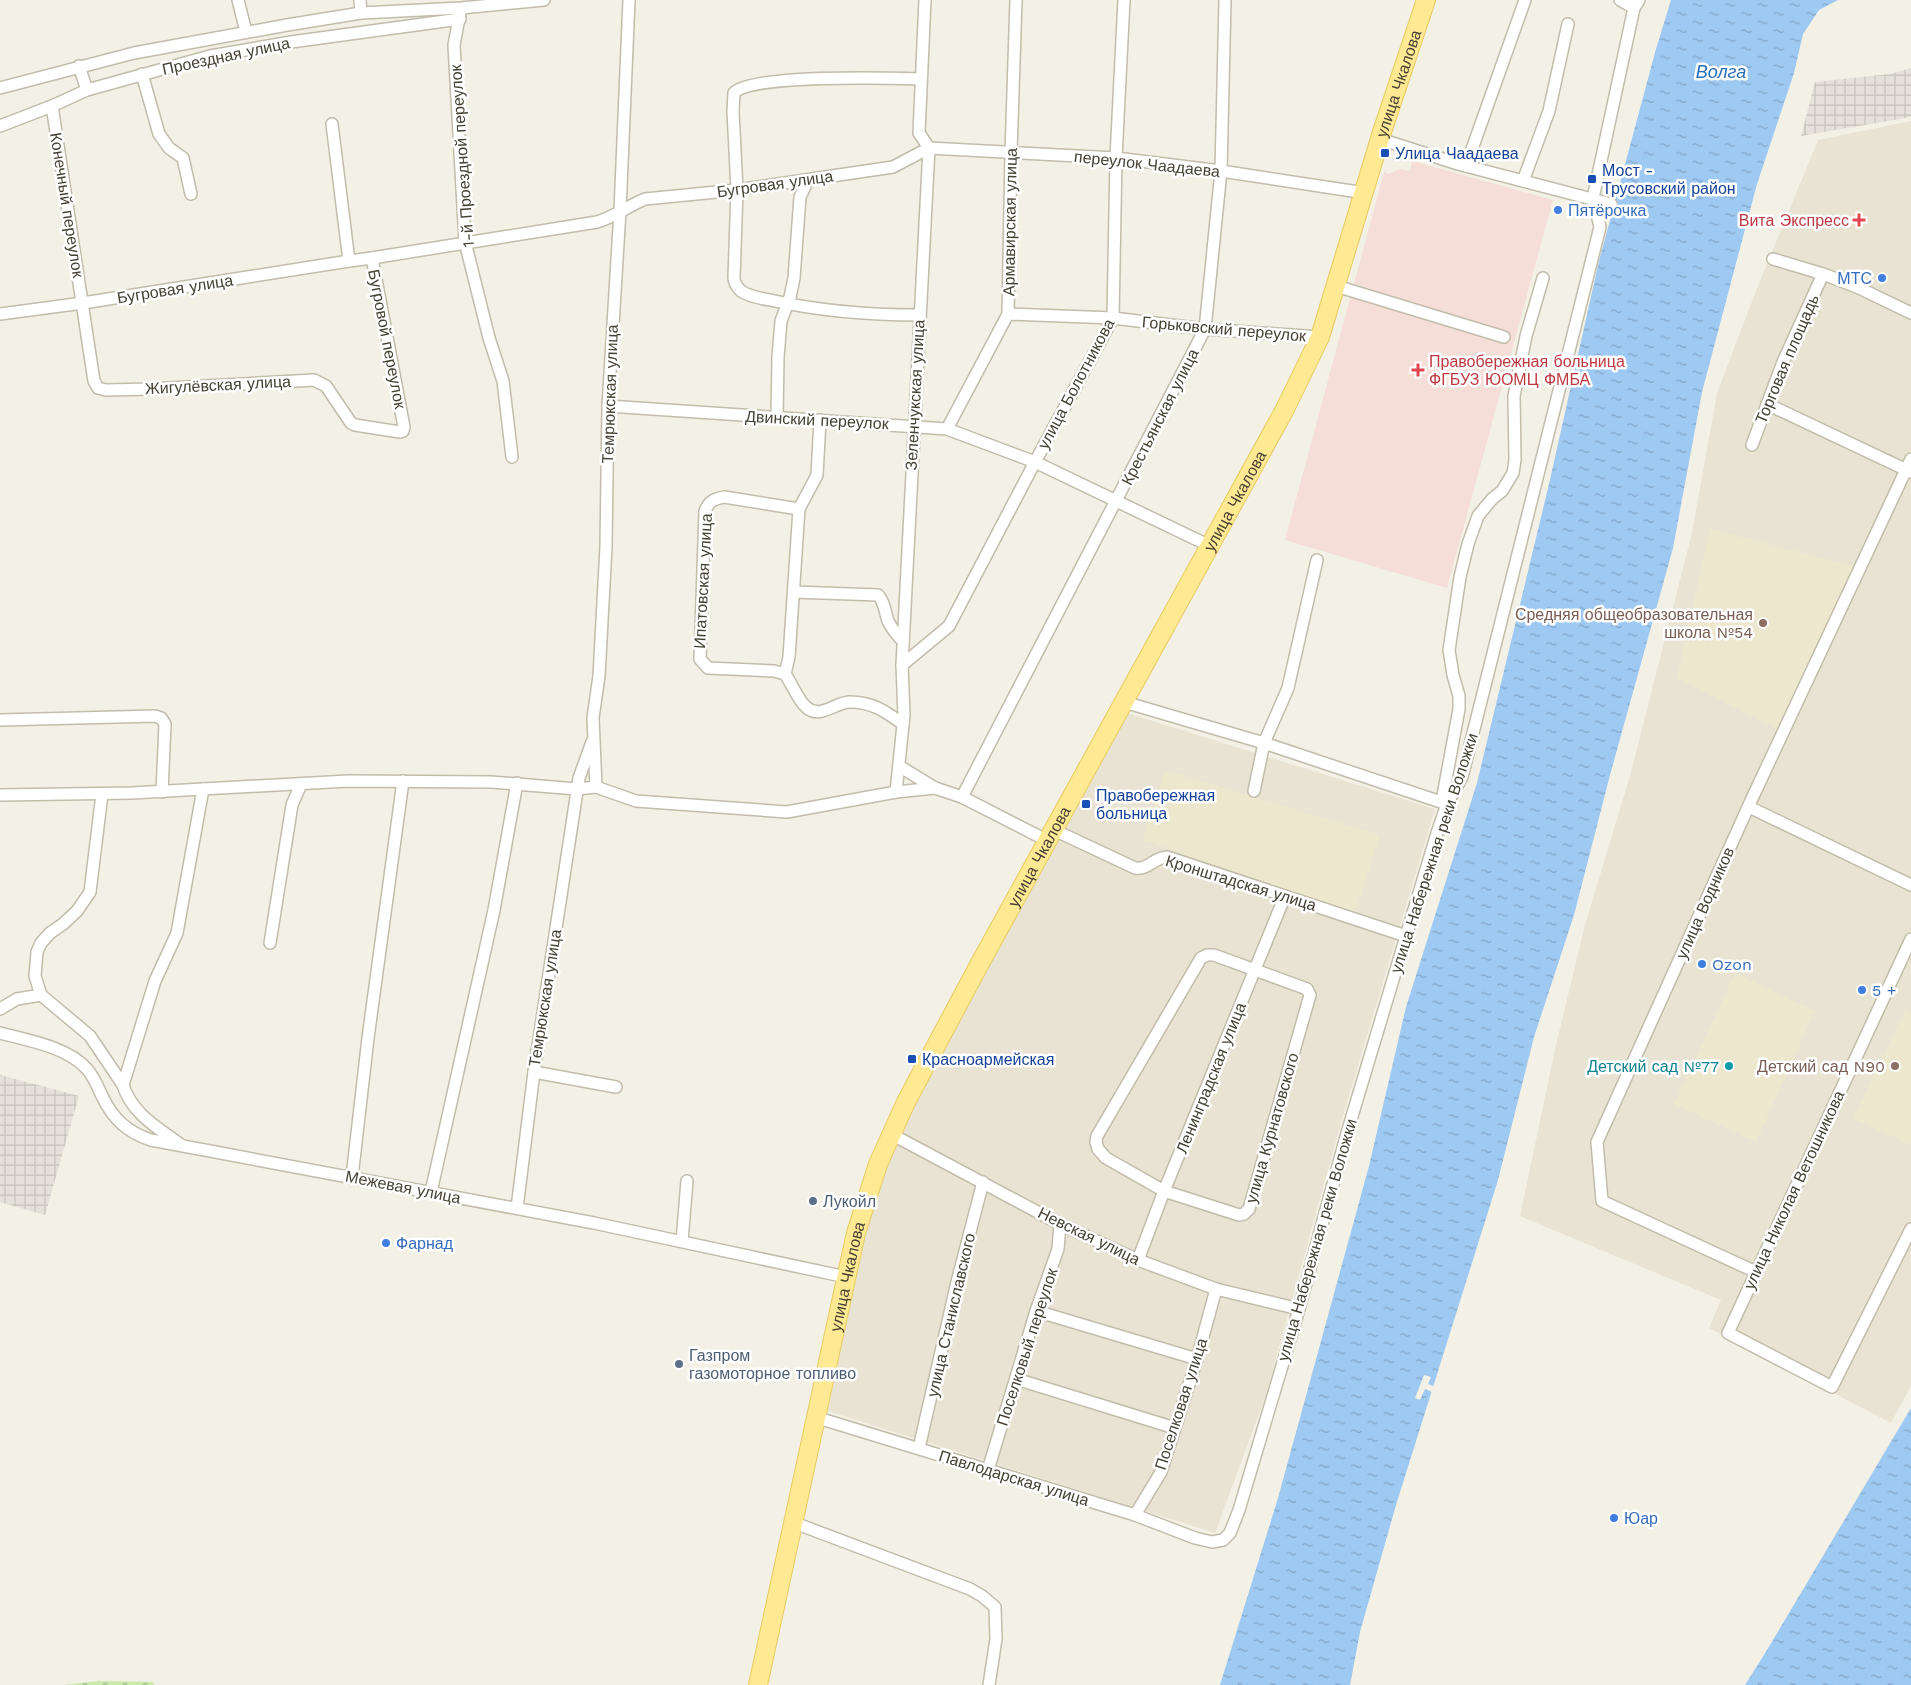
<svg xmlns="http://www.w3.org/2000/svg" width="1911" height="1685" viewBox="0 0 1911 1685" font-family="'Work Sans',sans-serif">
  <defs>
    <pattern id="industrial-grid" width="8" height="8" patternUnits="userSpaceOnUse" patternTransform="scale(1.25)"><rect width="8" height="8" fill="#e5e1da"/><path d="M0 4h8M4 0v8" fill="none" stroke="#c6c2bc"/></pattern>
    <pattern id="cemetery-stones" width="16" height="16" patternUnits="userSpaceOnUse" patternTransform="scale(1.25)"><rect width="16" height="16" fill="#c9eaac"/><path d="M2 7V4a2 2 0 0 1 4 0v3zM10 15v-3a2 2 0 0 1 4 0v3z" fill="#aeca95"/></pattern>
    <pattern id="water-ripples" width="26" height="14" patternUnits="userSpaceOnUse" patternTransform="scale(1.25)"><rect width="26" height="14" fill="#9ec9f3"/><path d="M2 4q2-2 4 0t4 0M15 11q2-2 4 0t4 0" fill="none" stroke="#83a5c6"/></pattern>
  </defs>
  <rect width="100%" height="100%" fill="#f3f0e5"/>
  <g fill="#e8e3d3">
    <polygon points="1911,121 1911,1386 1891,1423 1709,1328 1721,1300 1520,1216 1556,1045 1585,925 1630,776 1692,533 1717,393 1756,291 1818,140"/>
    <polygon points="1127,713 1435,809 1342,1119 1266,1395 1215,1533 828,1411 869,1213 901,1127"/>
  </g>
  <g fill="url(#industrial-grid)">
    <polygon points="1911,68 1911,117 1801,136 1815,82 1890,74"/>
    <polygon points="0,1075 79,1096 45,1215 0,1202"/>
  </g>
  <g fill="#ede7ce">
    <polygon points="1710,529 1862,568 1786,734 1677,678"/>
    <polygon points="1165,770 1380,835 1355,913 1143,840"/>
    <polygon points="1735,973 1815,1011 1756,1142 1674,1104"/>
    <polygon points="1905,1010 1911,1013 1911,1145 1853,1119"/>
  </g>
  <polygon fill="#f5ded8" points="1412,161 1553,200 1447,588 1285,540 1384,172 1389,174 1400,169 1410,171"/>
  <polygon fill="url(#cemetery-stones)" points="99,1681 152,1682 155,1685 64,1685"/>
  <g fill="url(#water-ripples)">
    <polygon points="1671,0 1838,0 1819,10 1803,34 1794,73 1757,184 1702,392 1673,548 1610,775 1574,915 1534,1037 1498,1180 1396,1505 1360,1632 1350,1685 1220,1685 1278,1498 1369,1166 1406,1007 1477,783 1549,484 1599,261 1656,49"/>
    <polygon points="1911,1408 1911,1685 1745,1685 1767,1650"/>
  </g>
  <polygon fill="#f3f0e5" points="1424,1375 1431,1377 1428,1384 1436,1387 1434,1393 1425,1389 1420,1400 1415,1398"/>
  <g fill="none" stroke-linecap="round" stroke-linejoin="round">
    <defs>
      <g id="minor">
        <polyline points="238,0 246,32"/>
        <polyline points="360,0 361,13"/>
        <polyline points="1620,0 1634,8"/>
        <polyline points="460,13 454,45 465,242 489,338 503,381 512,457"/>
        <polyline points="79,66 87,90"/>
        <polyline points="142,74 159,134 169,148 183,158 191,194"/>
        <polyline points="0,88 134,53 287,25 361,13 461,8 544,0"/>
        <polyline points="52,106 94,381 98,388 106,390 151,389 314,380 326,386 351,423 355,425 400,432 403,431 404,427 372,258 349,261 332,124"/>
        <polyline points="0,126 52,106 87,90 210,56 291,42 460,19"/>
        <polyline points="1380,139 1458,164 1611,204"/>
        <polyline points="1466,166 1525,0"/>
        <polyline points="1523,181 1549,111 1568,24"/>
        <path d="M372,258L597,222C614,217 628,206 645,199L737,190L893,167L929,148L1116,158L1221,171L1365,193"/>
        <polyline points="1773,259 1823,274 1857,287 1911,313"/>
        <polyline points="1336,286 1504,337"/>
        <polyline points="0,314 83,303 349,261"/>
        <polyline points="1008,314 1113,318 1205,329 1320,337"/>
        <path d="M919,315C869,315 819,311 770,300C761,298 749,297 741,291C737,287 734,283 734,278L737,190L733,111L734,93C751,74 890,78 920,79"/>
        <polyline points="1767,404 1911,472"/>
        <polyline points="608,406 947,429 1035,462 1210,546"/>
        <polyline points="777,418 778,357 781,321 790,297 794,278 800,197 808,180"/>
        <polyline points="947,429 1008,314 1011,153 1016,0"/>
        <polyline points="1752,445 1783,362 1823,274"/>
        <path d="M799,509L724,497C714,499 709,501 705,511L700,659L708,668L774,671L785,674C792,684 798,700 806,707C820,720 835,702 850,702C872,702 885,711 903,724"/>
        <path d="M794,592L878,595C885,602 885,613 888,621C892,629 897,635 903,641"/>
        <polyline points="902,665 949,626 1035,462 1113,318 1116,158 1124,0"/>
        <polyline points="785,674 789,657 799,509 817,475 820,420"/>
        <polyline points="1124,702 1264,743 1447,804"/>
        <polyline points="0,720 155,716 161,718 165,724 162,792"/>
        <polyline points="899,766 935,788"/>
        <polyline points="596,787 593,718 599,676 606,547 608,406 620,211 629,0"/>
        <polyline points="1254,791 1264,743 1288,688 1317,560"/>
        <polyline points="896,792 904,715 902,665 929,148 919,133 925,0"/>
        <polyline points="0,795 132,793 348,781 491,782 577,789 596,787 636,801 787,812 896,792 935,788 962,797 1048,841"/>
        <polyline points="962,797 1205,329 1221,171 1225,0"/>
        <polyline points="1442,801 1459,709 1459,696 1453,675 1449,650 1460,577 1468,544 1478,516 1492,499 1502,491 1513,473 1515,460 1514,396 1526,336 1543,278"/>
        <polyline points="1749,807 1911,885"/>
        <path d="M1054,830L1135,868C1149,870 1154,857 1167,857L1406,936"/>
        <polyline points="1911,939 1728,1333 1832,1387 1911,1229"/>
        <polyline points="270,943 292,805 301,784"/>
        <polygon points="1207,955 1214,955 1307,989 1310,995 1249,1209 1244,1214 1239,1215 1164,1191 1106,1158 1098,1149 1096,1142 1097,1136 1201,958"/>
        <polyline points="41,995 90,1036 123,1085"/>
        <polyline points="0,1009 17,999 41,995 35,976 37,952 41,943 50,933 63,924 77,911 90,892 102,794"/>
        <path d="M0,1033C27,1040 68,1047 87,1069C94,1077 98,1087 102,1096C113,1119 127,1132 151,1140L594,1223L846,1277"/>
        <polyline points="534,1072 616,1087"/>
        <polyline points="891,1134 1060,1224 1138,1260 1216,1289 1299,1309"/>
        <path d="M181,1145C158,1128 132,1114 123,1085L155,981L177,933L203,789"/>
        <polyline points="352,1177 368,1038 403,781"/>
        <polyline points="431,1192 494,910 517,783"/>
        <polyline points="517,1208 534,1072 579,778 592,742"/>
        <polyline points="682,1241 687,1181"/>
        <polyline points="1138,1260 1164,1191 1285,896"/>
        <polyline points="1756,1272 1602,1201 1597,1142 1749,805 1911,459"/>
        <polyline points="1036,1311 1197,1359"/>
        <polyline points="1016,1379 1175,1428"/>
        <polyline points="815,1417 1135,1515 1195,1538 1212,1542 1223,1540 1230,1533 1239,1510 1299,1309 1347,1133 1437,833 1447,804 1462,777 1600,227 1593,198 1634,8 1639,0"/>
        <polyline points="919,1448 957,1282 983,1182"/>
        <polyline points="988,1470 1036,1311 1058,1249 1060,1224"/>
        <polyline points="1135,1515 1161,1472 1197,1359 1216,1289"/>
        <polyline points="792,1522 970,1589 982,1596 995,1607 996,1639 989,1685"/>
      </g>
      <g id="primary">
        <path id="s1" d="M758,1685L856,1233L878,1164L906,1102L979,965L1284,411L1320,337L1382,132L1426,0"/>
      </g>
    </defs>
    <use href="#minor" stroke="#c2bcaa" stroke-width="14"/>
    <use href="#primary" stroke="#e9cb5e" stroke-width="20"/>
    <use href="#minor" stroke="#fff" stroke-width="11"/>
    <use href="#primary" stroke="#ffe993" stroke-width="18"/>
  </g>
  <g fill="#1a4fb4" stroke="#fff" stroke-width="2">
    <rect x="1380" y="148" width="10" height="10" rx="2.5"/>
    <rect x="1587" y="174" width="10" height="10" rx="2.5"/>
    <rect x="1081" y="799" width="10" height="10" rx="2.5"/>
    <rect x="907" y="1054" width="10" height="10" rx="2.5"/>
  </g>
  <g fill="#3f7fe0" stroke="#fff" stroke-width="2">
    <circle cx="1558" cy="210" r="5"/>
    <circle cx="1882" cy="278" r="5"/>
    <circle cx="1702" cy="964" r="5"/>
    <circle cx="1862" cy="990" r="5"/>
    <circle cx="386" cy="1243" r="5"/>
    <circle cx="1614" cy="1518" r="5"/>
  </g>
  <g fill="#e0444e" stroke="#fff" stroke-width="2">
    <path d="M1856.5 212.5h5v5h5v5h-5v5h-5v-5h-5v-5h5z"/>
    <path d="M1415.5 362.5h5v5h5v5h-5v5h-5v-5h-5v-5h5z"/>
  </g>
  <g fill="#8d6e63" stroke="#fff" stroke-width="2">
    <circle cx="1763" cy="623" r="5"/>
    <circle cx="1895" cy="1066" r="5"/>
  </g>
  <circle fill="#0f9aa8" stroke="#fff" stroke-width="2" cx="1729" cy="1066" r="5"/>
  <g fill="#5c6f8a" stroke="#fff" stroke-width="2">
    <circle cx="813" cy="1201" r="5"/>
    <circle cx="679" cy="1364" r="5"/>
  </g>
  <g text-anchor="middle" dominant-baseline="central" stroke-width="5" stroke-linejoin="round" paint-order="stroke">
    <g font-size="16" fill="#464134" stroke="#fff">
      <text transform="translate(226 56) rotate(-12)">Проездная улица</text>
      <text stroke="none"><textPath href="#s1" startOffset="1738">улица Чкалова</textPath></text>
      <text transform="translate(462 156) rotate(-94)">1-й Проездной переулок</text>
      <text transform="translate(1147 164) rotate(6)">переулок Чаадаева</text>
      <text transform="translate(775 184) rotate(-8)">Бугровая улица</text>
      <text transform="translate(67 205) rotate(81)">Конечный переулок</text>
      <text transform="translate(1010 222) rotate(-89)">Армавирская улица</text>
      <text transform="translate(175 289) rotate(-9)">Бугровая улица</text>
      <text transform="translate(1224 329) rotate(5)">Горьковский переулок</text>
      <text transform="translate(387 339) rotate(79)">Бугровой переулок</text>
      <text transform="translate(1787 359) rotate(-67)">Торговая площадь</text>
      <text transform="translate(1076 384) rotate(-62)">улица Болотникова</text>
      <text transform="translate(218 385) rotate(-3)">Жигулёвская улица</text>
      <text transform="translate(610 394) rotate(-88)">Темрюкская улица</text>
      <text transform="translate(915 395) rotate(-87)">Зеленчукская улица</text>
      <text transform="translate(1160 417) rotate(-63)">Крестьянская улица</text>
      <text transform="translate(817 420) rotate(3)">Двинский переулок</text>
      <text stroke="none"><textPath href="#s1" startOffset="1288">улица Чкалова</textPath></text>
      <text transform="translate(703 581) rotate(-87)">Ипатовская улица</text>
      <text transform="translate(1434 853) rotate(-72)">улица Набережная реки Воложки</text>
      <text stroke="none"><textPath href="#s1" startOffset="882">улица Чкалова</textPath></text>
      <text transform="translate(1241 883) rotate(17)">Кронштадская улица</text>
      <text transform="translate(1705 903) rotate(-66)">улица Водников</text>
      <text transform="translate(545 998) rotate(-81)">Темрюкская улица</text>
      <text transform="translate(1211 1078) rotate(-68)">Ленинградская улица</text>
      <text transform="translate(1272 1128) rotate(-74)">улица Курнатовского</text>
      <text transform="translate(403 1187) rotate(11)">Межевая улица</text>
      <text transform="translate(1794 1190) rotate(-65)">улица Николая Ветошникова</text>
      <text transform="translate(1089 1236) rotate(26)">Невская улица</text>
      <text transform="translate(1317 1240) rotate(-74)">улица Набережная реки Воложки</text>
      <text stroke="none"><textPath href="#s1" startOffset="418">улица Чкалова</textPath></text>
      <text transform="translate(951 1315) rotate(-77)">улица Станиславского</text>
      <text transform="translate(1027 1347) rotate(-72)">Поселковый переулок</text>
      <text transform="translate(1181 1404) rotate(-72)">Поселковая улица</text>
      <text transform="translate(1014 1478) rotate(17)">Павлодарская улица</text>
    </g>
    <g font-size="16" fill="#164399" stroke="#fff" text-anchor="start">
      <text x="1395" y="153">Улица Чаадаева</text>
      <text x="1602" y="170">Мост -<tspan x="1602" dy="18">Трусовский район</tspan></text>
      <text x="1096" y="795">Правобережная<tspan x="1096" dy="18">больница</tspan></text>
      <text x="922" y="1059">Красноармейская</text>
    </g>
    <g font-size="16" fill="#366cbe" stroke="#fff" text-anchor="start">
      <text x="1568" y="210">Пятёрочка</text>
      <text x="1872" y="278" text-anchor="end">МТС</text>
      <text x="1712" y="964">Ozon</text>
      <text x="1872" y="990">5 +</text>
      <text x="396" y="1243">Фарнад</text>
      <text x="1624" y="1518">Юар</text>
    </g>
    <g font-size="16" fill="#be3a42" stroke="#fff" text-anchor="end">
      <text x="1849" y="220">Вита Экспресс</text>
      <text x="1429" y="361" text-anchor="start">Правобережная больница<tspan x="1429" dy="18">ФГБУЗ ЮОМЦ ФМБА</tspan></text>
    </g>
    <g font-size="16" fill="#785e54" stroke="#fff" text-anchor="end">
      <text x="1753" y="614">Средняя общеобразовательная<tspan x="1753" dy="18">школа №54</tspan></text>
      <text x="1885" y="1066">Детский сад N90</text>
    </g>
    <g font-size="16" fill="#0d838f" stroke="#fff" text-anchor="end">
      <text x="1719" y="1066">Детский сад №77</text>
    </g>
    <g font-size="16" fill="#4e5e75" stroke="#fff" text-anchor="start">
      <text x="823" y="1201">Лукойл</text>
      <text x="689" y="1355">Газпром<tspan x="689" dy="18">газомоторное топливо</tspan></text>
    </g>
    <g font-size="18" font-style="italic" fill="#296fb7" stroke="#fff">
      <text x="1721" y="71">Волга</text>
    </g>
  </g>
</svg>
